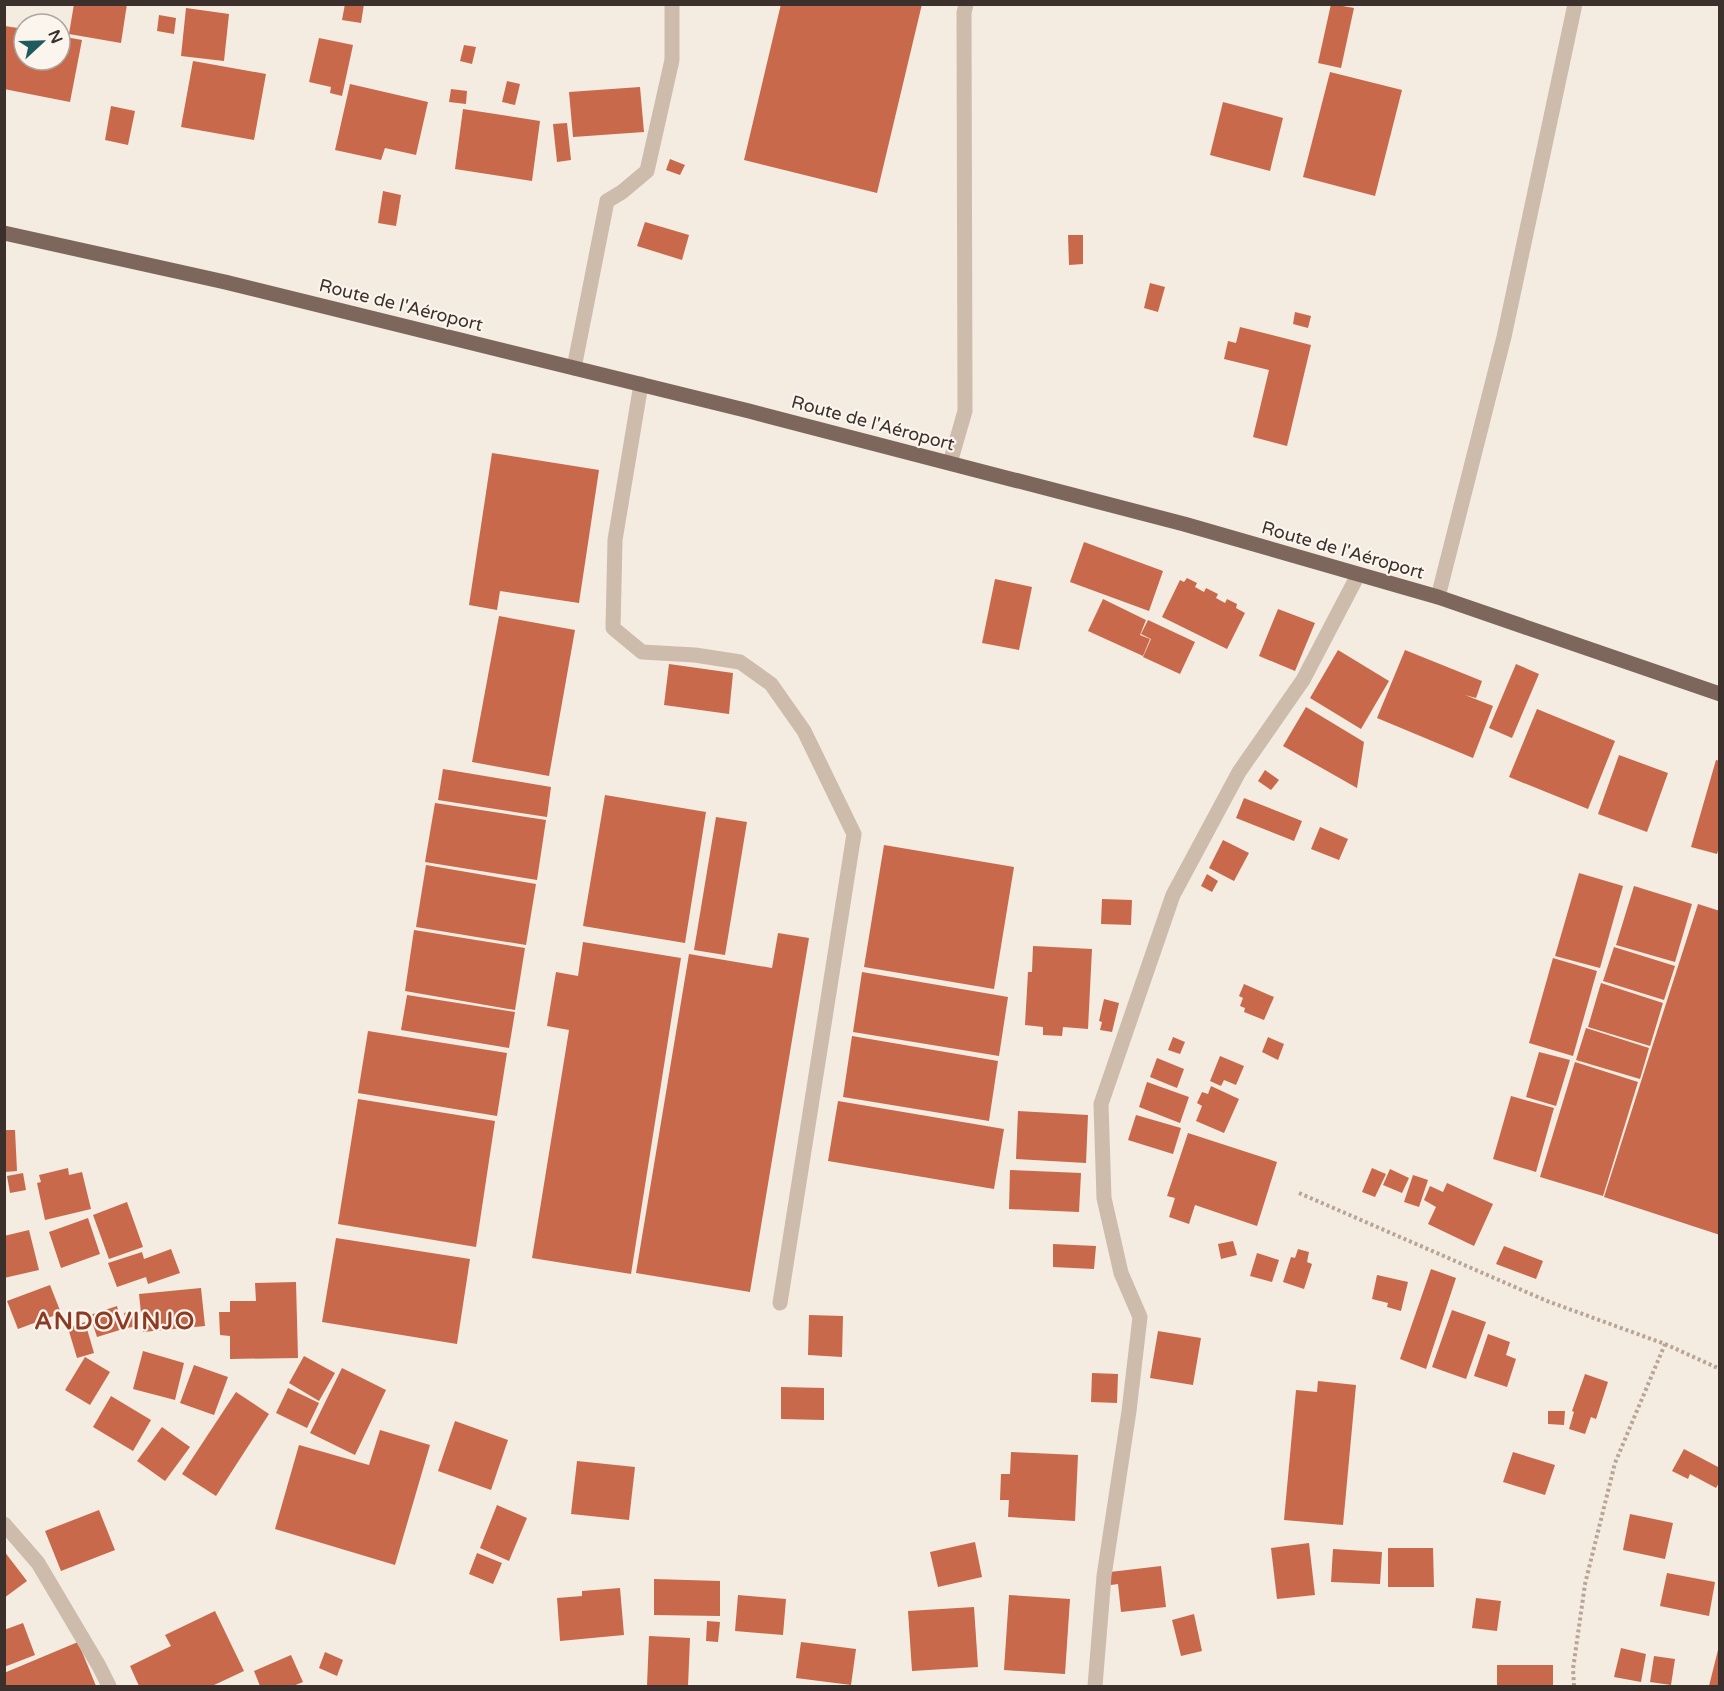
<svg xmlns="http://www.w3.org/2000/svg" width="1724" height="1691" viewBox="0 0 1724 1691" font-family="'Varela Round',sans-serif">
  <rect width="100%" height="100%" fill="#f4ebe1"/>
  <g fill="#c8694b">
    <polygon points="74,4 127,4 121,43 69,34"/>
    <polygon points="345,4 364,4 361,23 342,20"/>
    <polygon points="781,4 922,4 877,193 744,160"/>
    <polygon points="1331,4 1354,8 1341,68 1318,63"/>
    <polygon points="186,8 229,14 224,61 181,56"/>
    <polygon points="159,15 176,18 174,34 157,31"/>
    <polygon points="5,26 24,29 24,60 60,60 60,36 82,40 70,102 4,89"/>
    <polygon points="319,38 353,45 342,96 330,93 331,87 309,82"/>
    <polygon points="464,45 476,47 472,64 460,61"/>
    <polygon points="193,61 266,74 254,140 181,127"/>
    <polygon points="1330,72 1402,90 1375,196 1303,177"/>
    <polygon points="507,81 520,84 515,105 502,102"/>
    <polygon points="350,84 428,102 416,155 385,148 381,160 335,150"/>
    <polygon points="640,87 644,132 573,137 569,92"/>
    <polygon points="451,89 467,91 466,104 449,102"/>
    <polygon points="1223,102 1283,118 1270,171 1210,155"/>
    <polygon points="111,106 135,111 128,145 105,140"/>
    <polygon points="463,109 540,121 532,181 455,169"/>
    <polygon points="567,123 571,160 557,162 553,124"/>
    <polygon points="670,159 685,165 680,175 666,170"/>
    <polygon points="383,191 401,195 396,226 378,223"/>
    <polygon points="645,222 689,235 682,260 637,246"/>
    <polygon points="1068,235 1083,235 1083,264 1069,265"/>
    <polygon points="1150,283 1165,287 1158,312 1144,308"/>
    <polygon points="1295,312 1311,316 1308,328 1293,324"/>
    <polygon points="1240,327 1311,345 1287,446 1253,437 1269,370 1224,359 1228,341 1236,343"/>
    <polygon points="492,453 599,470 579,603 500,591 497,610 469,605"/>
    <polygon points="1084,542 1163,571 1149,611 1070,582"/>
    <polygon points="1187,578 1197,583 1195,587 1204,592 1206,588 1218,594 1216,598 1225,603 1227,599 1237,604 1236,608 1245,613 1227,649 1162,617 1180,580 1184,582"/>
    <polygon points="995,579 1032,587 1019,650 982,643"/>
    <polygon points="1103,599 1146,620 1140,635 1150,639 1143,656 1088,631"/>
    <polygon points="1278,609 1315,623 1295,671 1259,656"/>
    <polygon points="499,616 575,630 549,776 472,762"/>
    <polygon points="1148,620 1195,642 1180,674 1143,657 1151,639 1141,634"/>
    <polygon points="1338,650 1389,681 1361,729 1310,698"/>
    <polygon points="1405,650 1482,681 1476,698 1465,695 1493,706 1473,758 1377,718"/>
    <polygon points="669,664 733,673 729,714 664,705"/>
    <polygon points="1516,664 1539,674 1512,738 1489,728"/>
    <polygon points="1306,707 1364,742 1357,788 1283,746"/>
    <polygon points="1537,709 1615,741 1588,809 1509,777"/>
    <polygon points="1619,755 1668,773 1647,832 1598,814"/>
    <polygon points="1716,760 1720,761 1720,844 1717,854 1691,847"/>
    <polygon points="443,769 551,787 547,817 438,800"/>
    <polygon points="1265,770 1279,780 1271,790 1258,781"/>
    <polygon points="605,795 706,812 685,943 583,926"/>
    <polygon points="1244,798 1302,821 1294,841 1236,818"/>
    <polygon points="435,803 546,820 537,880 425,862"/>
    <polygon points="716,817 747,822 725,955 694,950"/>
    <polygon points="1320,827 1348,839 1339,860 1311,849"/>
    <polygon points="1223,840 1249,853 1234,881 1209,868"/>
    <polygon points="884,845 1014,867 994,989 864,967"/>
    <polygon points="426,865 536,884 526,945 416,927"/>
    <polygon points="1579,873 1623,886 1600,968 1555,956"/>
    <polygon points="1207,874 1218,881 1212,892 1201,886"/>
    <polygon points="1634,886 1692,904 1675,962 1616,945"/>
    <polygon points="1102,899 1132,900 1131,925 1101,924"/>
    <polygon points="1698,904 1720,911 1720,1235 1604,1197"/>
    <polygon points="414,930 525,948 515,1010 405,991"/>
    <polygon points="778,933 809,938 750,1292 636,1273 689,954 772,968"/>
    <polygon points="583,942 681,958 631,1274 532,1258 569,1030 547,1026 556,972 578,976"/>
    <polygon points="1033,946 1092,949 1088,1029 1063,1027 1062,1036 1043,1035 1043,1027 1025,1025 1028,972 1032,972"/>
    <polygon points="1614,947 1675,966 1664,1000 1603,981"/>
    <polygon points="1553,958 1597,971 1573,1056 1529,1043"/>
    <polygon points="862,972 1008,997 999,1056 853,1032"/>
    <polygon points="1601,983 1663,1003 1650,1046 1588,1027"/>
    <polygon points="1244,984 1274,997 1264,1020 1244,1012 1245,1008 1240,1006 1243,998 1239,996"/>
    <polygon points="407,995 515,1012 509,1048 401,1030"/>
    <polygon points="1104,999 1119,1003 1112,1032 1100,1030 1102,1022 1099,1021"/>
    <polygon points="1586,1028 1649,1048 1640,1079 1576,1060"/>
    <polygon points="368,1031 507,1053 497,1116 358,1093"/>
    <polygon points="852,1036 998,1061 989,1121 843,1097"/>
    <polygon points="1173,1037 1185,1042 1180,1054 1168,1050"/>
    <polygon points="1268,1037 1284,1044 1278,1060 1262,1052"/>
    <polygon points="1539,1052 1570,1060 1556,1106 1526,1097"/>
    <polygon points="1220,1056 1244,1066 1236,1085 1224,1080 1221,1086 1210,1081"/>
    <polygon points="1157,1058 1184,1069 1177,1088 1150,1077"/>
    <polygon points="1575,1062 1638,1082 1603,1196 1540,1177"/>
    <polygon points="1147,1082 1189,1097 1180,1123 1139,1107"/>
    <polygon points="1211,1086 1239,1099 1224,1133 1196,1121 1202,1106 1197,1103 1202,1092 1208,1094"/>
    <polygon points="1511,1096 1554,1108 1536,1172 1493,1159"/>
    <polygon points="358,1099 495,1121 476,1247 338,1224"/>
    <polygon points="838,1101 1004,1129 994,1189 828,1161"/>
    <polygon points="1018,1111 1088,1115 1086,1163 1016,1159"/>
    <polygon points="1136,1115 1181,1128 1173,1154 1128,1140"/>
    <polygon points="5,1130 15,1130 17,1171 5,1172"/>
    <polygon points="1188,1133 1277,1162 1257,1226 1195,1205 1189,1224 1169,1217 1175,1198 1167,1196"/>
    <polygon points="68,1168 69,1175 82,1172 91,1209 45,1220 37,1183 41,1182 39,1175"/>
    <polygon points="1372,1168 1386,1174 1375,1197 1362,1192"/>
    <polygon points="1390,1169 1409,1178 1402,1193 1383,1185"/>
    <polygon points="1010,1170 1081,1173 1079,1212 1009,1209"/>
    <polygon points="23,1173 26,1190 10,1193 7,1176"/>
    <polygon points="1413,1175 1428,1180 1419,1207 1404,1202"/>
    <polygon points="1447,1183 1493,1204 1474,1246 1428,1224 1436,1207 1424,1200 1430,1186 1443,1192"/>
    <polygon points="127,1202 143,1247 109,1259 93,1215"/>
    <polygon points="88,1218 100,1254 61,1268 49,1232"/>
    <polygon points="29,1230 39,1270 4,1278 4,1236"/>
    <polygon points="336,1238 470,1259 457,1344 322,1322"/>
    <polygon points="1233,1241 1237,1255 1221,1259 1218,1244"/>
    <polygon points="1053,1244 1096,1246 1094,1269 1053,1267"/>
    <polygon points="1504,1246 1543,1261 1536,1279 1496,1264"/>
    <polygon points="171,1249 180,1273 148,1284 146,1277 117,1287 108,1263 142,1252 144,1259"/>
    <polygon points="1298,1249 1309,1252 1307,1262 1312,1264 1304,1289 1283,1282 1291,1257 1295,1258"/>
    <polygon points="1257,1253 1279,1260 1272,1282 1250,1276"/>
    <polygon points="1431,1269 1456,1278 1426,1369 1400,1359"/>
    <polygon points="1377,1275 1408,1282 1401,1311 1387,1307 1388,1303 1372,1299"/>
    <polygon points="296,1282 298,1358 230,1359 230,1336 220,1335 219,1312 230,1312 230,1301 256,1301 255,1283"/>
    <polygon points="50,1285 61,1313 18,1329 7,1301"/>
    <polygon points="201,1288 205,1326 143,1332 139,1294"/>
    <polygon points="117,1306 123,1329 97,1337 90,1315"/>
    <polygon points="1452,1310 1486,1322 1466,1379 1432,1367"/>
    <polygon points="135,1311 138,1326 127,1328 124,1313"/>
    <polygon points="809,1315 843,1316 842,1357 808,1355"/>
    <polygon points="85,1322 94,1353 77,1358 68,1328"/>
    <polygon points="1158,1331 1201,1338 1193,1385 1150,1378"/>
    <polygon points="1488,1334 1510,1342 1506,1355 1516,1359 1507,1387 1474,1376"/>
    <polygon points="143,1351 184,1363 175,1400 133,1389"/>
    <polygon points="304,1356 335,1373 319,1401 289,1383"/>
    <polygon points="85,1357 110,1372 90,1405 65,1390"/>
    <polygon points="194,1365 228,1377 214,1415 180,1403"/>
    <polygon points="342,1368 386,1390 355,1455 310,1433"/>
    <polygon points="1092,1373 1118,1374 1117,1403 1091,1402"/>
    <polygon points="1585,1374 1608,1382 1596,1419 1591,1417 1585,1434 1569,1429 1574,1412 1572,1411"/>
    <polygon points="1318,1381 1356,1385 1343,1525 1284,1520 1296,1390 1317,1392"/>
    <polygon points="781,1387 824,1388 824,1420 781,1419"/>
    <polygon points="288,1388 319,1403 307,1428 276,1413"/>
    <polygon points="236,1392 269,1414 216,1496 182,1474"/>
    <polygon points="111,1396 151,1420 133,1451 93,1427"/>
    <polygon points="1548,1411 1565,1411 1564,1425 1548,1424"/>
    <polygon points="455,1421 508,1440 491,1490 438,1471"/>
    <polygon points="162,1427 190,1447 165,1481 137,1461"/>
    <polygon points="380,1430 430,1445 395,1565 275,1529 299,1445 369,1465"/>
    <polygon points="1684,1449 1720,1468 1720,1481 1716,1488 1690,1474 1688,1479 1672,1471"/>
    <polygon points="1011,1452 1078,1455 1075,1521 1008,1517 1009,1500 1000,1500 1001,1474 1010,1474"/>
    <polygon points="1513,1452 1555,1465 1545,1495 1503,1482"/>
    <polygon points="577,1461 635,1467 629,1520 571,1514"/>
    <polygon points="497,1505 527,1518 509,1561 480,1548"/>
    <polygon points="99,1510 115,1550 61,1571 45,1531"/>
    <polygon points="1630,1514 1673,1523 1665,1559 1623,1550"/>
    <polygon points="975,1542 982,1577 938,1587 930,1552"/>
    <polygon points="1309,1543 1315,1595 1277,1599 1271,1548"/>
    <polygon points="1388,1548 1433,1548 1434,1587 1388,1587"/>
    <polygon points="1333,1549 1382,1552 1380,1584 1331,1582"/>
    <polygon points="4,1551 27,1581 4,1598"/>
    <polygon points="477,1553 502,1563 493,1584 469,1574"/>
    <polygon points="1161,1566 1166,1607 1121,1612 1118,1584 1111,1585 1110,1572"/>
    <polygon points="1667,1573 1715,1582 1709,1616 1660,1606"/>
    <polygon points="654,1579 720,1581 720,1616 654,1615"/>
    <polygon points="620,1588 624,1635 560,1641 557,1598 582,1596 582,1591"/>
    <polygon points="738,1595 786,1599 783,1635 735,1631"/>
    <polygon points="1009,1595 1070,1599 1065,1674 1004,1670"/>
    <polygon points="1476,1598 1501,1601 1497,1631 1472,1628"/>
    <polygon points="974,1607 978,1667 912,1671 908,1611"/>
    <polygon points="215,1611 244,1671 212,1686 139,1686 130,1666 171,1646 165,1635"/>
    <polygon points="1194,1614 1202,1651 1181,1656 1172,1620"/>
    <polygon points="707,1621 720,1622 718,1642 706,1641"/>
    <polygon points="23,1623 35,1655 4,1667 4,1630"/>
    <polygon points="649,1636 690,1638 688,1686 647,1686"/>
    <polygon points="78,1642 96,1686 4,1686 4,1673"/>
    <polygon points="801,1642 856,1649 851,1685 796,1678"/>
    <polygon points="1720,1646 1720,1686 1709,1686 1719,1646"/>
    <polygon points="1621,1648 1646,1654 1641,1682 1614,1677"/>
    <polygon points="325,1652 343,1660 337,1676 319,1668"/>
    <polygon points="291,1655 303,1682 293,1686 260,1686 254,1671"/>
    <polygon points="1654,1656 1675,1659 1671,1685 1650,1682"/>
    <rect x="1497" y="1665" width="56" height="21"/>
  </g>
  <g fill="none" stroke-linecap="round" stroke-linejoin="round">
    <g stroke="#b9a596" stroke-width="4" stroke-dasharray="3 3" stroke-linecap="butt">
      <polyline points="1299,1193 1547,1301 1665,1344 1720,1369"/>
      <polyline points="1574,1686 1573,1669 1585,1584 1615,1463 1665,1344"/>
    </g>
    <g stroke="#cdbbac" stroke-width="15">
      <polyline points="574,368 607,201 622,192 647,171 672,60 672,4"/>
      <polyline points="641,384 615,540 613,628 642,652 695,655 740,662 771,684 804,731 854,834 780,1303"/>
      <polyline points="950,463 965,411 964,13 966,4"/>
      <polyline points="1438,597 1504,337 1575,4"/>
      <polyline points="4,1524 38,1563 99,1666 109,1686"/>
      <polyline points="1095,1686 1104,1576 1129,1411 1140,1317 1121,1273 1104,1198 1101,1104 1173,895 1239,772 1303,680 1358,575"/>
    </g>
    <polyline stroke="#7d675c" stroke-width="15" points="4,233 225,282 749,411 1184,524 1438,597 1720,694"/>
  </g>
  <g text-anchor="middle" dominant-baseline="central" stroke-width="4.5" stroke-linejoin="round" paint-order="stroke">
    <g font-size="18" fill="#3b302b" stroke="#fbf5ee">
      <text transform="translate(401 305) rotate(14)">Route de l'Aéroport</text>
      <text transform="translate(873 423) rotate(15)">Route de l'Aéroport</text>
      <text transform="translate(1343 550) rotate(16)">Route de l'Aéroport</text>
    </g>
    <g font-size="24" font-weight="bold" letter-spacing="1.5" fill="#8c3b22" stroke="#fbf5ee">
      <text x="115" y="1321">ANDOVINJO</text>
    </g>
  </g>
  <rect width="1724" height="1691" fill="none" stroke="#3b302b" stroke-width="12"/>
  <g transform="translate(42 42) rotate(68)"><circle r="28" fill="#fbf5ee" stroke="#aea6a0" stroke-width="1.5"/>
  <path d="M0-4.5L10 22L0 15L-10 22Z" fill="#1f5a5e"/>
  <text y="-9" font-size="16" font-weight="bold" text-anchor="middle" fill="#3b302b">N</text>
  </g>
</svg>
